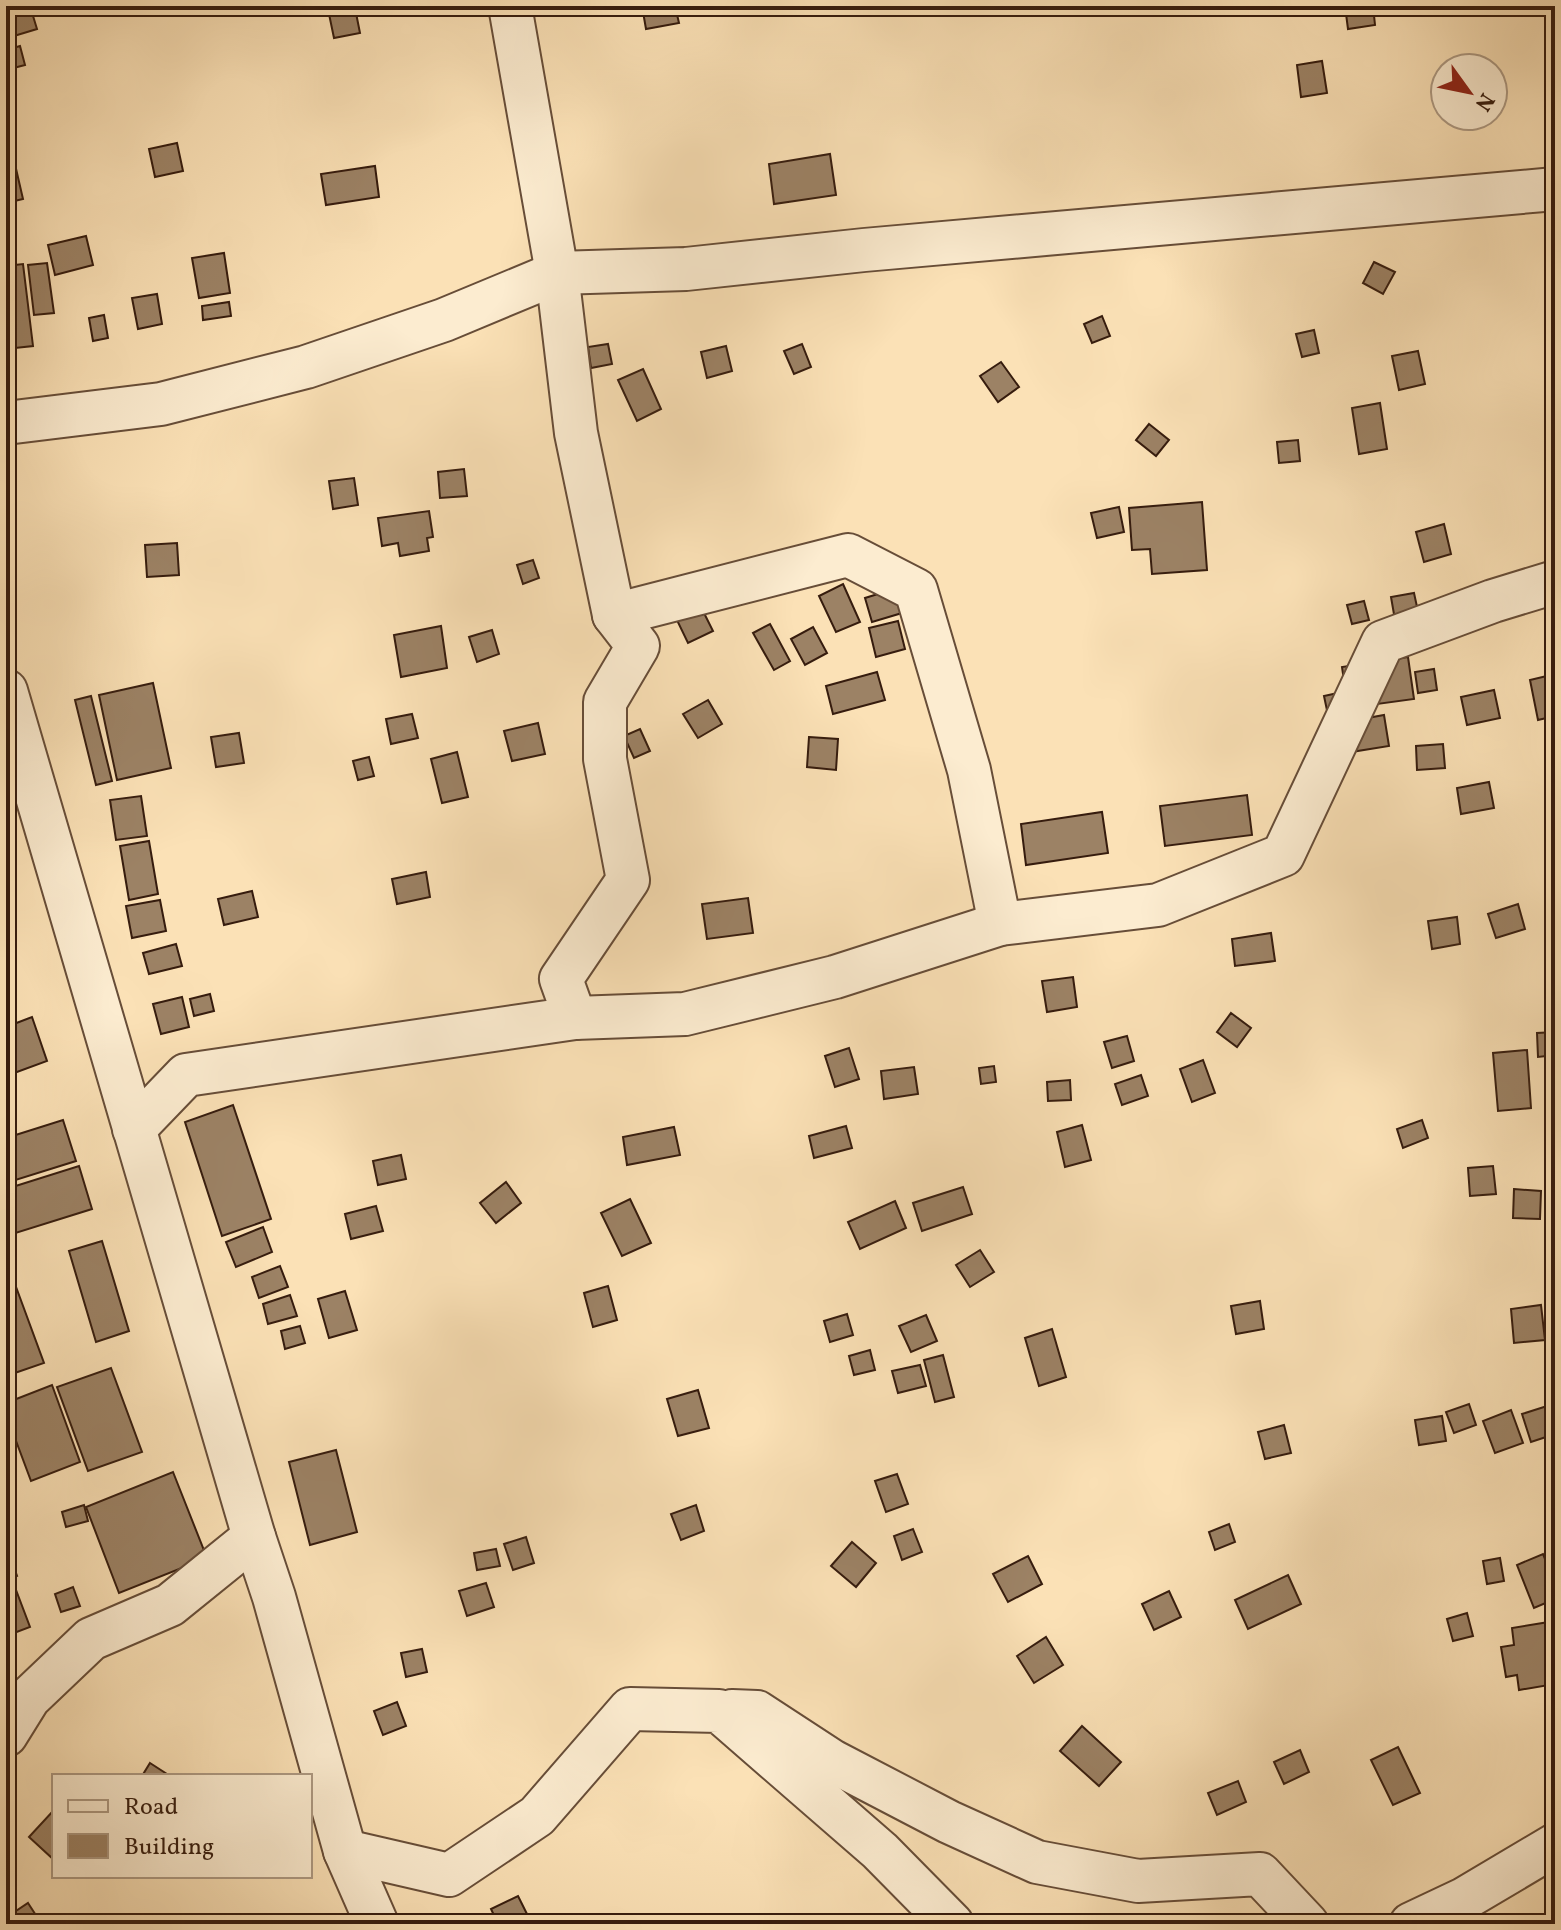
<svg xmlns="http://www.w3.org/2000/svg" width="1561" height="1930" viewBox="0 0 1561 1930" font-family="Vollkorn,serif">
  <rect width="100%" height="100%" fill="#fbe1b6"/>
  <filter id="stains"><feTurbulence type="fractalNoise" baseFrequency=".0025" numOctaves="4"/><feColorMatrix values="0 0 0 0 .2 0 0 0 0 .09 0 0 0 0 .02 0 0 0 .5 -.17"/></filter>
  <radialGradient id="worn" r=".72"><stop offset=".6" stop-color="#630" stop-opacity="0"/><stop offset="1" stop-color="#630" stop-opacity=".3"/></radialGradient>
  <g fill="#9c8265" stroke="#361c0e" stroke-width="2">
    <polygon points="26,6 30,6 37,29 14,36 7,12"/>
    <polygon points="642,6 675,6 679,23 646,29"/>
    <polygon points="1345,6 1373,6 1375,25 1348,29"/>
    <polygon points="355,8 360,33 334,38 329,14"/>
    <polygon points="20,46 25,65 6,70 6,50"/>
    <polygon points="1322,61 1327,93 1301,97 1297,65"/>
    <polygon points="177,143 183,171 155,177 149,149"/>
    <polygon points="11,147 23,199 6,203 6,148"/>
    <polygon points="830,154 836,195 774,204 769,164"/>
    <polygon points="375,166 379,197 326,205 321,174"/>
    <polygon points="86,236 93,265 55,275 48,245"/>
    <polygon points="224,253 230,293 199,298 192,258"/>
    <polygon points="1374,262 1395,272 1383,294 1363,283"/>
    <polygon points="47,263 54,313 34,315 28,265"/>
    <polygon points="23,264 33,346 6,349 6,266"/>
    <polygon points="157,294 162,324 138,329 132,298"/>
    <polygon points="229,302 231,316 203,320 202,306"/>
    <polygon points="104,315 108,338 93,341 89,318"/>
    <polygon points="1102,316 1110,336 1092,343 1084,324"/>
    <polygon points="1314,330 1319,353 1302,357 1296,334"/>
    <polygon points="608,344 612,364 591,368 588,347"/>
    <polygon points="802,344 811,367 794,374 784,351"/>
    <polygon points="726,346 732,371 707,378 701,352"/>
    <polygon points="1418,351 1425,384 1399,390 1392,356"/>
    <polygon points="1001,362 1019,387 998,402 980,376"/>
    <polygon points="643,369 661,409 637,421 618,380"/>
    <polygon points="1380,403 1387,449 1359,454 1352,408"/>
    <polygon points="1149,424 1169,440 1156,456 1136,440"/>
    <polygon points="1298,440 1300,461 1279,463 1277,442"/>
    <polygon points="464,469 467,496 440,498 438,472"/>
    <polygon points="354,478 358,505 333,509 329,481"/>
    <polygon points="1202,502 1207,570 1152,574 1150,549 1132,550 1129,508"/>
    <polygon points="1119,507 1124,532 1097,538 1091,513"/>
    <polygon points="429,511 433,537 427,538 429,551 400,556 398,543 382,546 378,518"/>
    <polygon points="1444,524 1451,554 1424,562 1416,532"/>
    <polygon points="177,543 179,575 147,577 145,545"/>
    <polygon points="533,560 539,578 523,584 517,565"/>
    <polygon points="843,584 860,622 836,632 819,596"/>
    <polygon points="894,589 902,613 872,622 865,598"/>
    <polygon points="1414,593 1419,616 1395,620 1391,597"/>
    <polygon points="1364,601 1369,620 1352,624 1347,605"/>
    <polygon points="700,605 713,631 688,643 675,616"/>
    <polygon points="898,621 905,649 876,657 869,628"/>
    <polygon points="770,624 790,661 774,670 753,633"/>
    <polygon points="441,626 447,668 401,677 394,635"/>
    <polygon points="813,627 827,653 805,665 791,639"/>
    <polygon points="492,630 499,654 477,662 469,637"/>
    <polygon points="1408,657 1414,699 1348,708 1342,667"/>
    <polygon points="1434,669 1437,690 1418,693 1415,672"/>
    <polygon points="877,672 885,700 833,714 826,686"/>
    <polygon points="1555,674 1555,716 1538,720 1530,680"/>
    <polygon points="153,683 171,768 117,780 99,695"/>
    <polygon points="1494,690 1500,718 1467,725 1461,697"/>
    <polygon points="1338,693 1328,715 1324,696"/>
    <polygon points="91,696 112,781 96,785 75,700"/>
    <polygon points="708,700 722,724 698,738 683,714"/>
    <polygon points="412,714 418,738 391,744 386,719"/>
    <polygon points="1384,715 1389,746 1345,753 1340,723"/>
    <polygon points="538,723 545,754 512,761 504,731"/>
    <polygon points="640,729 650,751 634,758 624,736"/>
    <polygon points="239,733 244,763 216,767 211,737"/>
    <polygon points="809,737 838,739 836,770 807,767"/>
    <polygon points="1443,744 1445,768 1417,770 1416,746"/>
    <polygon points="457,752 468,797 442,803 431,759"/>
    <polygon points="369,757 374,776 358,780 353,761"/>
    <polygon points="1489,782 1494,808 1461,814 1457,788"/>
    <polygon points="1247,795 1252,835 1165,846 1160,806"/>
    <polygon points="141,796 147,836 116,840 110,800"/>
    <polygon points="1102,812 1108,853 1026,865 1021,824"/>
    <polygon points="149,841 158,894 129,900 120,846"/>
    <polygon points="426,872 430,897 397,904 392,879"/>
    <polygon points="252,891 258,917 224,925 218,899"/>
    <polygon points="748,898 753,933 707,939 702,904"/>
    <polygon points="160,900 166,931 132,938 126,906"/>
    <polygon points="1518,904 1525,929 1496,938 1488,914"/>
    <polygon points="1457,917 1460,944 1432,949 1428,921"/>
    <polygon points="1271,933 1275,961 1235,966 1232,939"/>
    <polygon points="176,944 182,966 149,974 143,953"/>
    <polygon points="1073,977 1077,1007 1047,1012 1042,981"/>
    <polygon points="210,994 214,1011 194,1016 190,999"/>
    <polygon points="182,997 189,1027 161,1034 153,1004"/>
    <polygon points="1231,1013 1251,1028 1237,1047 1217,1032"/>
    <polygon points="32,1017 47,1061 6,1076 6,1027"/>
    <polygon points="1555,1032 1555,1055 1538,1057 1537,1033"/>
    <polygon points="1127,1036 1134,1061 1112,1068 1104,1042"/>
    <polygon points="849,1048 859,1079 835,1087 825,1056"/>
    <polygon points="1527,1050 1531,1108 1498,1111 1493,1053"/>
    <polygon points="1203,1060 1215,1093 1192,1102 1180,1069"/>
    <polygon points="994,1066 996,1082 981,1084 979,1068"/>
    <polygon points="914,1067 918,1094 884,1099 881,1071"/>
    <polygon points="1141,1075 1148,1096 1122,1105 1115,1084"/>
    <polygon points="1070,1080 1071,1100 1048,1101 1047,1082"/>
    <polygon points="233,1105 271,1219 222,1236 185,1122"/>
    <polygon points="63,1120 76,1161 6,1183 6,1138"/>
    <polygon points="1422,1120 1428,1138 1403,1148 1397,1129"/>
    <polygon points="1082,1125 1091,1160 1065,1167 1057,1132"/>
    <polygon points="846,1126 852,1148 814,1158 809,1136"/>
    <polygon points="674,1127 680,1155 627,1165 623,1137"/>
    <polygon points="401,1155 406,1179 378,1185 373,1161"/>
    <polygon points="79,1166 92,1209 6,1236 6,1189"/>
    <polygon points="1493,1166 1496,1194 1470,1196 1468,1168"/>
    <polygon points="506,1182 521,1203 496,1223 480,1203"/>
    <polygon points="963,1187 972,1214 922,1231 913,1203"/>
    <polygon points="1514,1189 1541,1191 1540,1219 1513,1218"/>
    <polygon points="630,1199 651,1243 622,1256 601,1213"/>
    <polygon points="895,1201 906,1228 860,1249 848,1222"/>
    <polygon points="376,1206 383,1231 351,1239 345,1214"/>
    <polygon points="263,1227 272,1252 236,1267 226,1242"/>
    <polygon points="102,1241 129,1331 96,1342 69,1251"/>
    <polygon points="980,1250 994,1272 970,1287 956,1265"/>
    <polygon points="280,1266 288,1287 259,1298 252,1277"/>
    <polygon points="12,1276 44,1363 6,1376 6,1278"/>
    <polygon points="608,1286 617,1320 593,1327 584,1293"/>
    <polygon points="345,1291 357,1330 329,1338 318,1299"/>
    <polygon points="290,1295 297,1316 268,1324 263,1304"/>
    <polygon points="1260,1301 1264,1329 1236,1334 1231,1306"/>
    <polygon points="1541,1305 1545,1340 1514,1343 1511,1309"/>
    <polygon points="847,1314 853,1335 830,1342 824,1321"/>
    <polygon points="926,1315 937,1341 911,1352 899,1326"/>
    <polygon points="300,1326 305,1343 285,1349 281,1331"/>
    <polygon points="1052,1329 1066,1377 1039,1386 1025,1338"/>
    <polygon points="870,1350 875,1370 854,1375 849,1356"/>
    <polygon points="943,1355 954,1397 935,1402 924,1360"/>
    <polygon points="920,1365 926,1386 898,1393 892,1371"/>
    <polygon points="111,1368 142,1452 88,1471 57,1387"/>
    <polygon points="52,1385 80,1462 31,1481 6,1414 6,1403"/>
    <polygon points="698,1390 709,1428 678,1436 667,1399"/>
    <polygon points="1469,1404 1476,1425 1454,1433 1446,1412"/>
    <polygon points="1547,1406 1555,1434 1531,1442 1522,1414"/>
    <polygon points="1511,1410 1523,1443 1495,1453 1483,1421"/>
    <polygon points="1442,1416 1446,1441 1419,1445 1415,1420"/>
    <polygon points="1284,1425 1291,1453 1265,1459 1258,1432"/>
    <polygon points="336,1450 357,1532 310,1545 289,1462"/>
    <polygon points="173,1472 207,1558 119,1593 86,1507"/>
    <polygon points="897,1474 908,1504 886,1512 875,1481"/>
    <polygon points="84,1505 88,1521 66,1527 62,1512"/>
    <polygon points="696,1505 704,1531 681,1540 671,1514"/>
    <polygon points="1229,1524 1235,1542 1215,1550 1209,1532"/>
    <polygon points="913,1529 922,1552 902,1560 894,1536"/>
    <polygon points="526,1537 534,1563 513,1570 504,1544"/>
    <polygon points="852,1542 876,1563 856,1587 831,1566"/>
    <polygon points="6,1544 17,1576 6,1580"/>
    <polygon points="496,1549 500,1566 477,1570 474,1553"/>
    <polygon points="1543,1554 1555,1585 1555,1599 1534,1608 1517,1565"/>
    <polygon points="1028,1556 1042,1584 1008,1602 993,1574"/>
    <polygon points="1500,1558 1504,1581 1487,1584 1483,1561"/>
    <polygon points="1288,1575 1301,1604 1248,1629 1235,1600"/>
    <polygon points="13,1582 30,1627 6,1636 6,1585"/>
    <polygon points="486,1583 494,1607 467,1616 459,1591"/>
    <polygon points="73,1587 80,1606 61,1612 55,1594"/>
    <polygon points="1169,1591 1181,1617 1154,1630 1142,1604"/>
    <polygon points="1467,1613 1473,1636 1453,1641 1447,1619"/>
    <polygon points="1555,1621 1555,1684 1519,1690 1517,1675 1506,1677 1501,1647 1514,1645 1512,1628"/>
    <polygon points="1046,1637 1063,1665 1034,1683 1017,1656"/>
    <polygon points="422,1649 427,1672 406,1677 401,1653"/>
    <polygon points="397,1702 406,1726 383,1735 374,1711"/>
    <polygon points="1082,1726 1121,1762 1099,1786 1060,1751"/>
    <polygon points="1398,1747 1420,1793 1393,1805 1371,1760"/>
    <polygon points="1300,1750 1309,1772 1284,1784 1274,1762"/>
    <polygon points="150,1763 170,1776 142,1776"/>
    <polygon points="1238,1781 1246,1802 1217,1815 1208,1793"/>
    <polygon points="53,1811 54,1858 53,1859 29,1837"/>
    <polygon points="518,1896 530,1920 521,1924 498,1924 491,1909"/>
    <polygon points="28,1903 39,1920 33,1924 12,1924 7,1917"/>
  </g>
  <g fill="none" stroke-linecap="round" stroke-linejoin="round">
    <defs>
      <g id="minor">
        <polyline points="510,6 557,273 576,433 614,615"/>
        <polyline points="6,423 161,404 306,367 444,320 557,273 686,269 864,250 1555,189"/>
        <polyline points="6,691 254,1537 274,1597 345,1851 377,1924"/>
        <polyline points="575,1018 685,1014 835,977 1000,924"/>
        <polyline points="134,1129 186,1075 575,1018 561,979 628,880 605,759 605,702 638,646 614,615 848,555 916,590 969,770 1000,924 1158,905 1283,855 1383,642 1493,601 1555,582"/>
        <polyline points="732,1711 757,1712 832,1761 949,1822 1037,1862 1138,1881 1260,1874 1307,1924"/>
        <polyline points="6,1735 29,1698 91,1639 170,1605 254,1537"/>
        <polyline points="345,1851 449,1875 537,1816 630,1709 719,1711 880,1851 952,1924"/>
        <polyline points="1411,1924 1464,1899 1555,1845"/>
      </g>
    </defs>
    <use href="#minor" stroke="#674d38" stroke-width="46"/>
    <use href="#minor" stroke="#fcecd0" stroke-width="42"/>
  </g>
  <rect width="1561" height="1930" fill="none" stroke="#fbe1b6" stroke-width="32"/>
  <rect x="8" y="8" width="1545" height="1914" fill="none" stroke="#361c0e" stroke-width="4"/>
  <rect x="16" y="16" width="1529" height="1898" fill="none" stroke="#361c0e" stroke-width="2"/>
  <rect x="52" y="1774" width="260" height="104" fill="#fcecd0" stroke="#ad9982" stroke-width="2"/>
  <rect x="68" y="1800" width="40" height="12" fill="#fcecd0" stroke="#ad9982" stroke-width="2"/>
  <text x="124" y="1814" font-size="24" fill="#361c0e">Road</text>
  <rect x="68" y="1834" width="40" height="24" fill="#9c8265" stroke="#ad9982" stroke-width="2"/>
  <text x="124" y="1854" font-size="24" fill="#361c0e">Building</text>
  <g transform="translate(1469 92) rotate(123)"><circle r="38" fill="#fcecd0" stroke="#ad9982" stroke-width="2"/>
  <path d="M0-6L14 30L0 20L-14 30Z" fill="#8f2418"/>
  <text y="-12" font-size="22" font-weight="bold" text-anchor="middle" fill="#361c0e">N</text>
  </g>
  <rect width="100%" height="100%" filter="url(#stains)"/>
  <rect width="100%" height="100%" fill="url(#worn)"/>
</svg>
